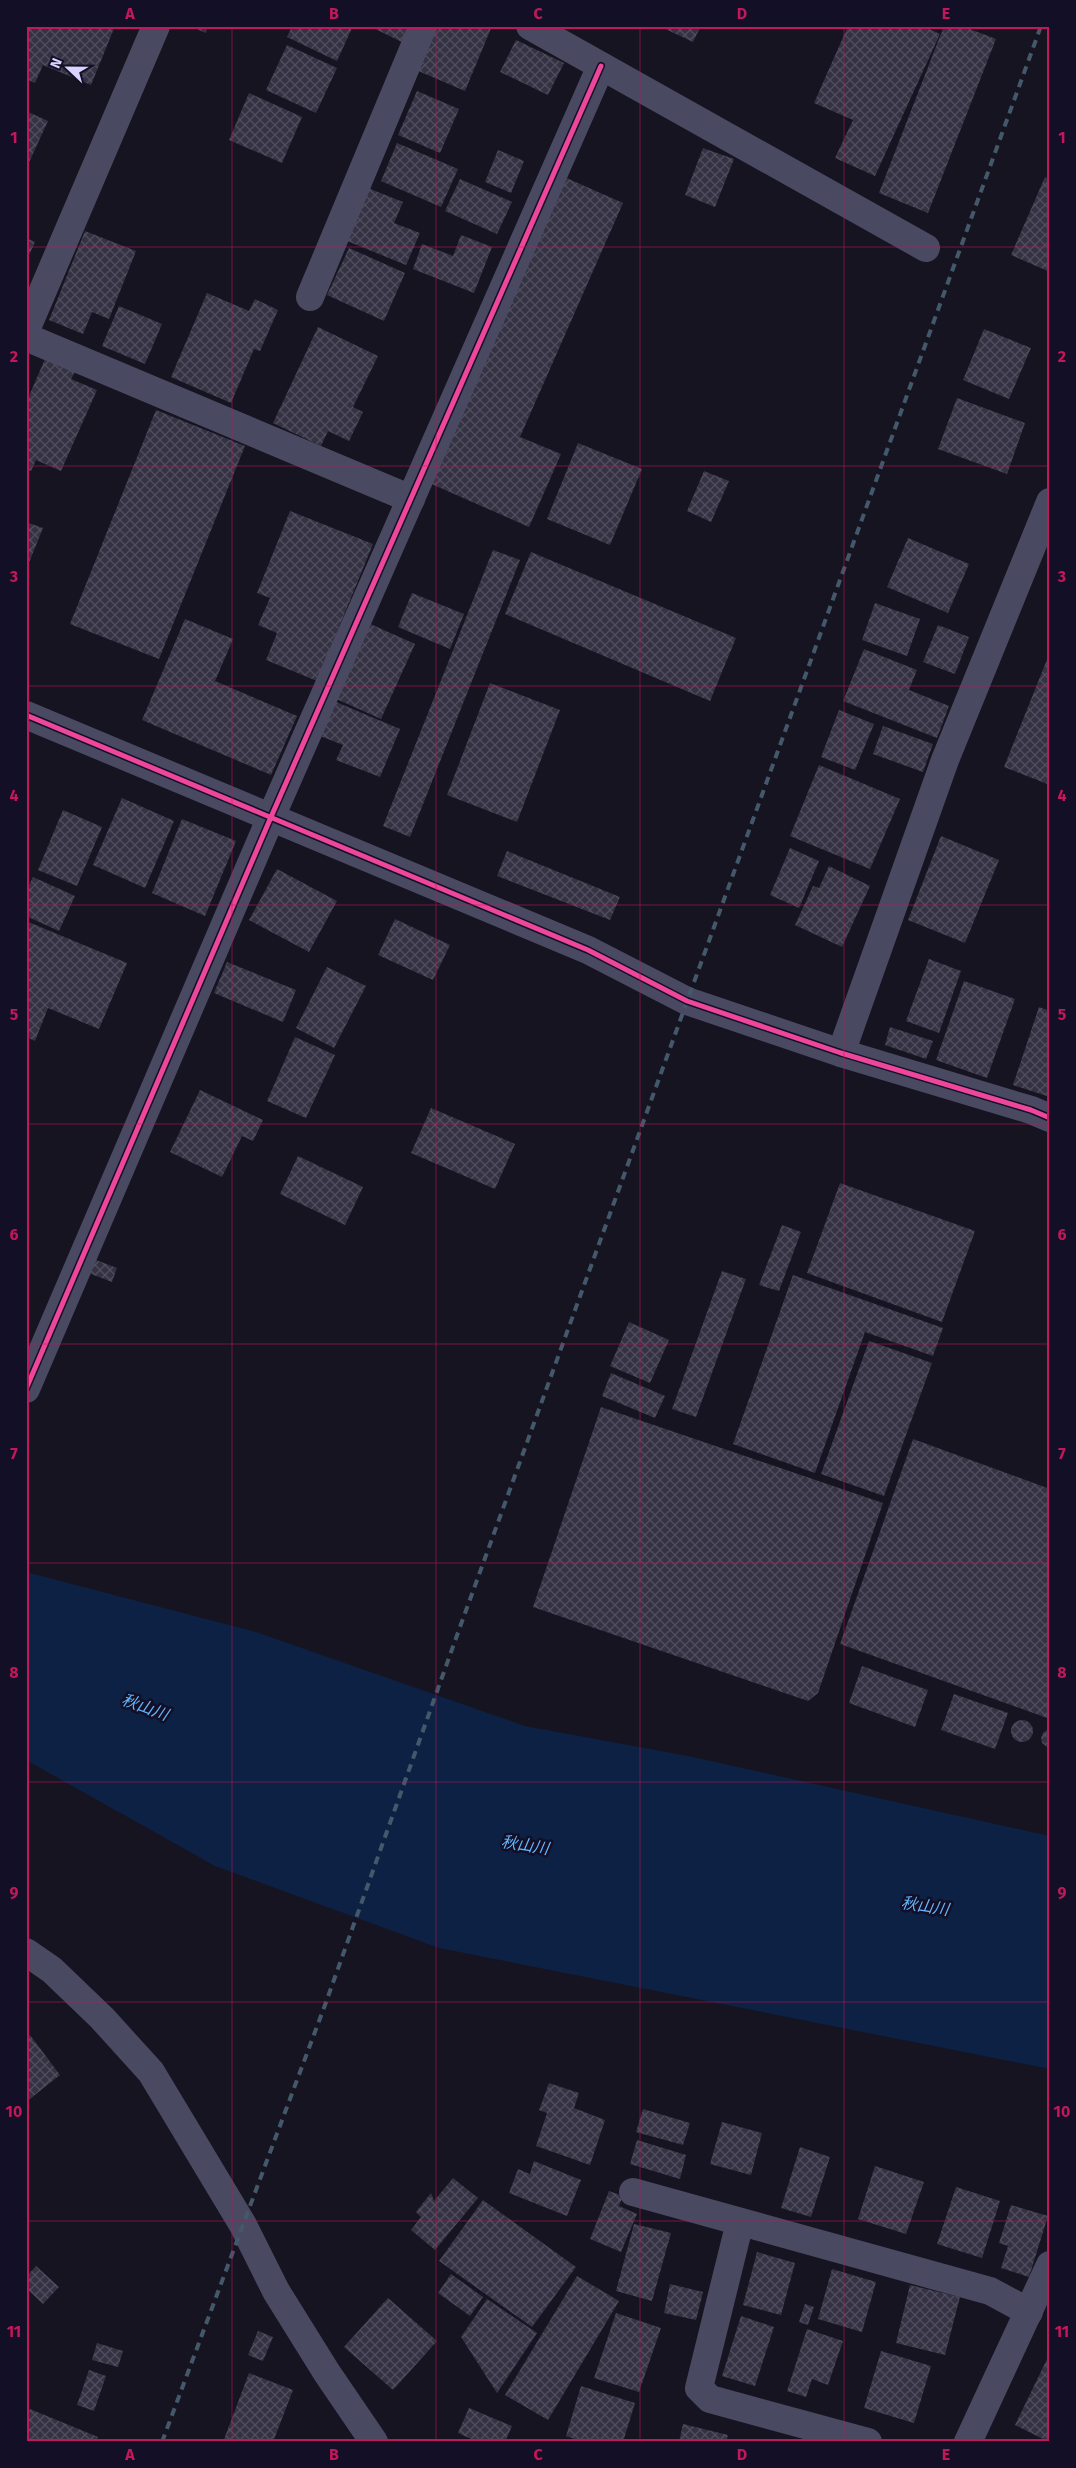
<svg xmlns="http://www.w3.org/2000/svg" width="1076" height="2468" viewBox="0 0 1076 2468" font-family="'Fira Sans','Noto Sans JP',sans-serif">
  <defs>
    <pattern id="building-cross-hatch" width="8" height="8" patternUnits="userSpaceOnUse" patternTransform="scale(1.25)"><rect width="8" height="8" fill="#343243"/><path d="M0 0l8 8M0 8l8-8" fill="none" stroke="#514f5f"/></pattern>
  </defs>
  <rect width="100%" height="100%" fill="#161421"/>
  <polygon fill="#0d2144" points="26,1572 256,1632 525,1726 688,1756 1050,1836 1050,2069 439,1948 215,1866 26,1760"/>
  <g fill="url(#building-cross-hatch)">
    <polygon points="26,26 115,26 91,85 43,65 35,83 26,79"/>
    <polygon points="189,26 208,26 206,33"/>
    <polygon points="292,26 353,26 337,61 287,37"/>
    <polygon points="369,26 411,26 404,43"/>
    <polygon points="435,26 492,26 465,91 416,70"/>
    <polygon points="659,26 701,26 693,42"/>
    <polygon points="848,26 923,26 940,34 875,176 835,158 853,120 814,103"/>
    <polygon points="944,26 962,26 996,39 928,213 879,193"/>
    <polygon points="516,40 564,63 548,95 500,72"/>
    <polygon points="287,45 337,68 316,113 266,90"/>
    <polygon points="417,91 459,109 440,153 398,135"/>
    <polygon points="249,93 302,117 282,163 229,140"/>
    <polygon points="26,111 48,121 26,169"/>
    <polygon points="397,143 458,169 441,207 381,181"/>
    <polygon points="703,148 734,159 715,207 685,195"/>
    <polygon points="498,150 524,161 511,193 485,182"/>
    <polygon points="562,176 623,203 520,437 561,454 529,527 427,482"/>
    <polygon points="1045,177 1050,180 1050,272 1011,255"/>
    <polygon points="460,179 512,202 497,234 445,211"/>
    <polygon points="368,188 403,202 394,223 420,233 406,265 347,241"/>
    <polygon points="85,231 136,251 109,319 92,312 83,334 49,320"/>
    <polygon points="461,235 492,247 474,293 413,269 422,244 453,256"/>
    <polygon points="26,238 35,242 26,262"/>
    <polygon points="349,248 405,273 384,321 327,295"/>
    <polygon points="207,293 249,311 255,299 278,310 260,351 254,349 231,403 171,377"/>
    <polygon points="119,306 162,324 145,364 102,346"/>
    <polygon points="318,327 378,356 353,407 363,412 349,441 328,431 321,446 273,423"/>
    <polygon points="984,329 1031,348 1009,399 963,380"/>
    <polygon points="45,359 75,372 71,379 97,390 61,471 36,460 31,471 26,469 26,403"/>
    <polygon points="957,398 1025,423 1007,474 938,449"/>
    <polygon points="156,410 245,446 159,659 70,624"/>
    <polygon points="578,443 642,469 610,545 547,519"/>
    <polygon points="704,471 729,481 711,522 687,511"/>
    <polygon points="290,511 373,544 317,681 266,660 277,633 258,625 270,598 257,593"/>
    <polygon points="26,522 43,528 26,570"/>
    <polygon points="908,538 969,564 948,613 887,587"/>
    <polygon points="493,550 520,560 410,837 383,826"/>
    <polygon points="531,552 736,638 710,701 505,614"/>
    <polygon points="412,593 464,614 450,649 398,627"/>
    <polygon points="875,603 920,619 907,656 862,640"/>
    <polygon points="185,619 233,639 215,681 297,716 271,775 142,720"/>
    <polygon points="366,622 415,644 381,719 332,697"/>
    <polygon points="938,625 969,637 955,674 923,662"/>
    <polygon points="864,649 917,670 909,690 949,706 937,738 843,701"/>
    <polygon points="1050,652 1050,785 1004,767"/>
    <polygon points="490,683 560,710 517,822 447,795"/>
    <polygon points="329,699 400,729 380,777 336,760 343,745 315,734"/>
    <polygon points="839,710 874,724 855,770 821,757"/>
    <polygon points="883,726 933,744 923,772 873,754"/>
    <polygon points="819,765 900,799 870,869 790,836"/>
    <polygon points="122,798 174,821 145,888 93,865"/>
    <polygon points="63,810 102,827 77,886 38,870"/>
    <polygon points="182,819 236,841 205,916 152,893"/>
    <polygon points="941,836 999,860 965,943 908,920"/>
    <polygon points="790,848 819,861 799,908 770,895"/>
    <polygon points="507,851 620,897 610,920 497,876"/>
    <polygon points="829,866 870,886 842,947 795,925 813,886 819,888"/>
    <polygon points="277,869 337,901 309,952 249,920"/>
    <polygon points="33,877 75,896 59,931 26,916 26,891"/>
    <polygon points="395,919 450,945 433,980 378,955"/>
    <polygon points="26,921 127,963 99,1029 48,1008 35,1041 26,1037"/>
    <polygon points="929,959 961,971 939,1033 906,1021"/>
    <polygon points="227,962 296,990 283,1022 214,993"/>
    <polygon points="327,967 366,986 334,1048 296,1028"/>
    <polygon points="964,981 1015,999 987,1078 936,1060"/>
    <polygon points="1039,1007 1050,1011 1050,1097 1013,1085"/>
    <polygon points="890,1027 933,1041 926,1059 885,1045"/>
    <polygon points="295,1037 335,1055 306,1118 267,1101"/>
    <polygon points="200,1090 263,1120 253,1141 242,1136 222,1177 170,1152"/>
    <polygon points="431,1108 515,1144 495,1189 411,1153"/>
    <polygon points="298,1156 363,1187 345,1225 280,1194"/>
    <polygon points="840,1183 975,1231 942,1322 807,1273"/>
    <polygon points="782,1225 801,1232 779,1291 759,1285"/>
    <polygon points="91,1258 117,1268 112,1282 86,1272"/>
    <polygon points="722,1271 746,1279 696,1417 672,1409"/>
    <polygon points="793,1275 943,1328 933,1356 865,1332 815,1473 733,1444"/>
    <polygon points="629,1322 669,1340 650,1383 610,1366"/>
    <polygon points="869,1341 932,1363 884,1496 821,1474"/>
    <polygon points="611,1373 665,1396 655,1418 602,1396"/>
    <polygon points="601,1407 883,1503 818,1693 808,1701 533,1607"/>
    <polygon points="913,1439 1050,1489 1050,1719 840,1644"/>
    <polygon points="862,1666 928,1690 915,1727 849,1703"/>
    <polygon points="954,1694 1008,1713 995,1749 941,1730"/>
    <circle cx="1022" cy="1731" r="11"/>
    <polygon points="1050,1728 1050,1749 1042,1743 1041,1737 1044,1732"/>
    <polygon points="30,2035 60,2075 26,2102 26,2038"/>
    <polygon points="549,2083 579,2093 574,2108 605,2120 590,2165 536,2146 547,2113 539,2110"/>
    <polygon points="643,2109 690,2123 683,2145 636,2132"/>
    <polygon points="722,2122 762,2133 751,2175 710,2164"/>
    <polygon points="637,2140 686,2155 680,2179 630,2164"/>
    <polygon points="800,2147 830,2157 811,2217 781,2208"/>
    <polygon points="534,2161 581,2180 567,2216 509,2193 518,2169 530,2174"/>
    <polygon points="875,2166 924,2182 906,2234 858,2219"/>
    <polygon points="453,2178 478,2198 435,2250 411,2230 421,2217 416,2212 431,2193 434,2201"/>
    <polygon points="956,2187 1000,2201 982,2258 937,2244"/>
    <polygon points="609,2191 623,2196 619,2206 637,2214 621,2252 590,2239"/>
    <polygon points="483,2200 576,2267 532,2327 439,2261"/>
    <polygon points="1011,2205 1048,2216 1029,2277 1001,2268 1008,2246 999,2243"/>
    <polygon points="634,2224 671,2233 652,2301 616,2291"/>
    <polygon points="757,2252 795,2263 781,2315 743,2305"/>
    <polygon points="36,2266 59,2287 43,2304 26,2288 26,2277"/>
    <polygon points="832,2269 876,2282 862,2332 818,2319"/>
    <polygon points="451,2274 483,2297 470,2316 438,2293"/>
    <polygon points="577,2276 619,2301 548,2420 505,2395"/>
    <polygon points="670,2284 703,2292 696,2320 664,2313"/>
    <polygon points="910,2285 960,2297 945,2355 896,2343"/>
    <polygon points="388,2298 437,2341 393,2390 344,2347"/>
    <polygon points="487,2299 537,2333 497,2393 461,2337"/>
    <polygon points="805,2304 814,2307 808,2325 799,2322"/>
    <polygon points="616,2313 661,2328 639,2392 594,2378"/>
    <polygon points="741,2316 774,2327 755,2386 722,2376"/>
    <polygon points="807,2329 843,2341 828,2385 812,2379 806,2397 787,2391"/>
    <polygon points="258,2331 273,2337 263,2361 248,2355"/>
    <polygon points="97,2343 123,2351 118,2367 92,2360"/>
    <polygon points="881,2351 931,2366 914,2423 864,2408"/>
    <polygon points="1050,2353 1050,2442 1049,2442 1015,2425"/>
    <polygon points="89,2370 106,2376 94,2411 77,2405"/>
    <polygon points="249,2373 293,2390 273,2442 223,2442"/>
    <polygon points="581,2386 635,2403 623,2442 583,2442 566,2436"/>
    <polygon points="469,2408 512,2426 505,2442 478,2442 458,2433"/>
    <polygon points="30,2409 98,2437 96,2442 26,2442 26,2418"/>
    <polygon points="683,2424 728,2435 726,2442 679,2442"/>
  </g>
  <g fill="none" stroke-linecap="round" stroke-linejoin="round">
    <g stroke="#4a4962" stroke-width="28">
      <polyline points="530,26 926,248"/>
      <polyline points="310,297 423,26"/>
      <polyline points="26,330 156,26"/>
      <polyline points="26,337 411,499"/>
      <polyline points="841,1053 945,760 1050,502"/>
      <polyline points="26,1389 271,817 601,66"/>
      <polyline points="26,1952 52,1970 102,2018 151,2072 243,2225 276,2291 327,2373 374,2442"/>
      <polyline points="633,2192 990,2291 1029,2312"/>
      <polyline points="740,2222 699,2388 710,2399 868,2442"/>
      <polyline points="968,2442 1050,2265"/>
    </g>
    <polyline stroke="#4a4962" stroke-width="28" points="26,715 588,950 687,1001 841,1053 1031,1110 1050,1118"/>
    <polyline stroke="#43596b" stroke-width="4" stroke-dasharray="8 6" stroke-linecap="butt" points="162,2442 325,2005 460,1627 1041,26"/>
    <defs>
      <g id="cycleway">
        <polyline points="26,715 588,950 687,1001 841,1053 1031,1110 1050,1118"/>
        <polyline points="26,1389 271,817 601,66"/>
      </g>
    </defs>
    <use href="#cycleway" stroke="#130f26" stroke-width="8"/>
    <use href="#cycleway" stroke="#ed469a" stroke-width="5"/>
  </g>
  <path fill="none" stroke="#c2185b" stroke-width="1" stroke-opacity="0.55" d="M232,26V2442M436,26V2442M640,26V2442M844,26V2442M26,247H1050M26,466H1050M26,686H1050M26,905H1050M26,1124H1050M26,1344H1050M26,1563H1050M26,1782H1050M26,2002H1050M26,2221H1050"/>
  <g text-anchor="middle" dominant-baseline="central" stroke-width="5" stroke-linejoin="round" paint-order="stroke">
    <g font-size="16" font-style="italic" fill="#62b6ff" stroke="#130f26">
      <text transform="translate(145 1707) rotate(20)">秋山川</text>
      <text transform="translate(525 1845) rotate(9)">秋山川</text>
      <text transform="translate(925 1906) rotate(9)">秋山川</text>
    </g>
  </g>
  <rect width="1076" height="2468" fill="none" stroke="#130f26" stroke-width="55"/>
  <g transform="translate(68 68) rotate(292)" stroke="#130f26" stroke-width="4" paint-order="stroke">
  <path d="M0-4L9 19L0 12L-9 19Z" fill="#d9d4ff"/>
  <text y="-8" font-size="14" font-weight="bold" text-anchor="middle" fill="#d9d4ff">N</text>
  </g>
  <rect x="28" y="28" width="1020" height="2412" fill="none" stroke="#c2185b" stroke-width="2"/>
  <g font-size="16" text-anchor="middle" font-weight="bold" fill="#c2185b">
    <text x="130" y="19">A</text>
    <text x="334" y="19">B</text>
    <text x="538" y="19">C</text>
    <text x="742" y="19">D</text>
    <text x="946" y="19">E</text>
    <text x="14" y="143">1</text>
    <text x="1062" y="143">1</text>
    <text x="14" y="362">2</text>
    <text x="1062" y="362">2</text>
    <text x="14" y="582">3</text>
    <text x="1062" y="582">3</text>
    <text x="14" y="801">4</text>
    <text x="1062" y="801">4</text>
    <text x="14" y="1020">5</text>
    <text x="1062" y="1020">5</text>
    <text x="14" y="1240">6</text>
    <text x="1062" y="1240">6</text>
    <text x="14" y="1459">7</text>
    <text x="1062" y="1459">7</text>
    <text x="14" y="1678">8</text>
    <text x="1062" y="1678">8</text>
    <text x="14" y="1898">9</text>
    <text x="1062" y="1898">9</text>
    <text x="14" y="2117">10</text>
    <text x="1062" y="2117">10</text>
    <text x="14" y="2337">11</text>
    <text x="1062" y="2337">11</text>
    <text x="130" y="2460">A</text>
    <text x="334" y="2460">B</text>
    <text x="538" y="2460">C</text>
    <text x="742" y="2460">D</text>
    <text x="946" y="2460">E</text>
  </g>
</svg>
